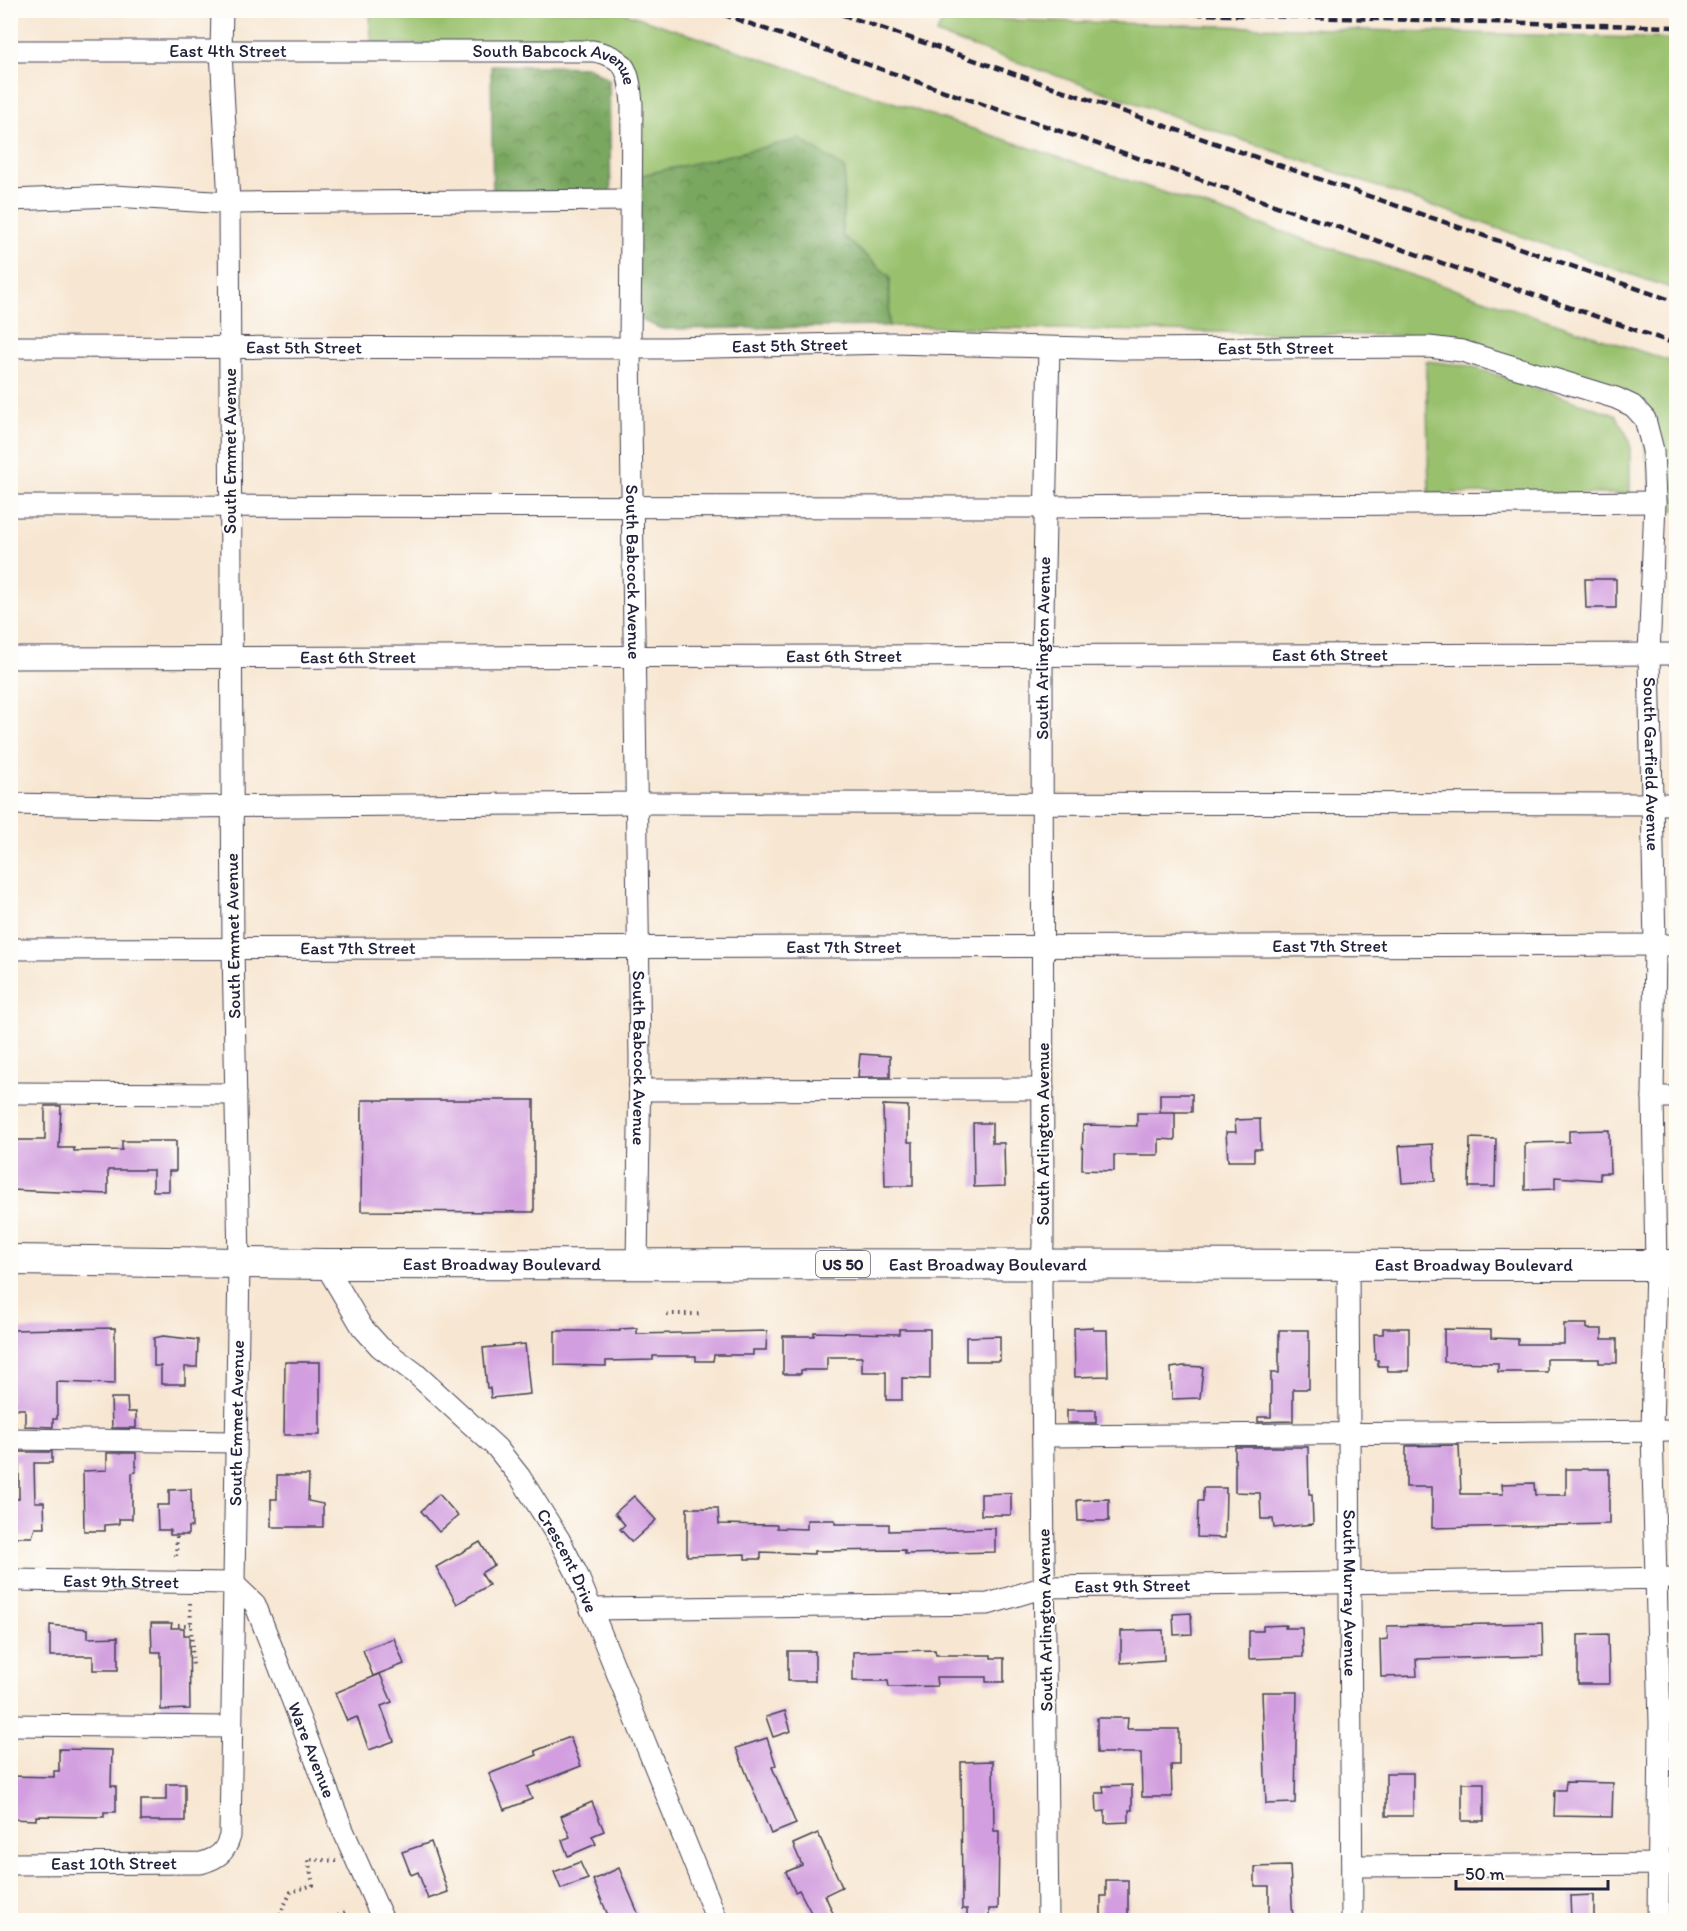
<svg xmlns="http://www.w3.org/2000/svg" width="1687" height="1931" viewBox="0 0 1687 1931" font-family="Itim,sans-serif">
  <defs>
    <pattern id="forest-crowns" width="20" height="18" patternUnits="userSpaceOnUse" patternTransform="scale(1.5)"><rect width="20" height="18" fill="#7aa760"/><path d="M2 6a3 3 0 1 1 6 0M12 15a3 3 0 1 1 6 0" fill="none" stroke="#648850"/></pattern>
  </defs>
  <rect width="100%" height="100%" fill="#fdfcf7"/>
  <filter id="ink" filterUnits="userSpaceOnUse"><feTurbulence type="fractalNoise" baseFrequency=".0167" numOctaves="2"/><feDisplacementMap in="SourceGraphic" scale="12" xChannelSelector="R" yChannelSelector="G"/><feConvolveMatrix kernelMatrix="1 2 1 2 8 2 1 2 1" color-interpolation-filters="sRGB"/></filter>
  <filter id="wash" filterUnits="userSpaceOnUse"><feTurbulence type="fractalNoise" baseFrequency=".008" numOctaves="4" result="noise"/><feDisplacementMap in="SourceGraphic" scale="24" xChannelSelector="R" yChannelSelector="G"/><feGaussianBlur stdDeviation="1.35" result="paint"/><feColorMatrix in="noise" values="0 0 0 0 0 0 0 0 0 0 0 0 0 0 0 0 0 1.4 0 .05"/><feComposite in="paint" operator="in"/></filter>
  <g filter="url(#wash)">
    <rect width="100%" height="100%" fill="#f7e6d1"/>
    <g fill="#99c16d" stroke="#5e7254" stroke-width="1.5">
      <polygon points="370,11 619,11 1676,363 1676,510 1656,510 1638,405 1480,345 1423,336 889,326 890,277 842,235 845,169 800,140 638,176 625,55 371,42"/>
      <polygon points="944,18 1676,39 1676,290 936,34"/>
      <polygon points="1426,361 1470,366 1616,415 1630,441 1630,494 1429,493"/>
    </g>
    <g fill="url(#forest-crowns)" stroke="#4e644e" stroke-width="1.5">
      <polygon points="491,65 589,67 609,80 611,207 493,204"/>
      <polygon points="800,139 845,169 842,235 890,277 889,326 662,329 643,321 635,305 638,176"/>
    </g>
    <g id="blocks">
      <g fill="#d29edf">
        <polygon points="1585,579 1616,579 1616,608 1586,608"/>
        <polygon points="860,1054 890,1056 890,1077 858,1077"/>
        <rect x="1160" y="1094" width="32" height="18"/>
        <polygon points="362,1100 534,1100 534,1212 361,1211"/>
        <polygon points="883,1105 908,1106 908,1142 913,1142 913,1186 885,1186"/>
        <polygon points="45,1106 61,1106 59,1148 74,1148 74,1151 122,1150 122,1141 176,1141 176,1171 169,1171 169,1191 153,1191 153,1170 108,1170 108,1194 10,1190 10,1140 45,1140"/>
        <polygon points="1137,1113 1175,1113 1175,1140 1159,1139 1159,1155 1114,1155 1114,1171 1082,1170 1083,1125 1137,1126"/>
        <polygon points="1260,1119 1261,1149 1254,1149 1254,1161 1228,1161 1226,1132 1236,1132 1235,1120"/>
        <polygon points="973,1123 992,1123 992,1143 1004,1143 1005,1186 974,1187"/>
        <polygon points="1609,1130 1610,1173 1600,1173 1600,1180 1555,1177 1555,1189 1525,1190 1525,1143 1569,1142 1569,1131"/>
        <polygon points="1470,1138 1496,1139 1495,1187 1469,1187"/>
        <polygon points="1433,1144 1435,1181 1402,1183 1399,1146"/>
        <polygon points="1564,1324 1587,1324 1587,1329 1602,1329 1602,1339 1617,1339 1617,1363 1599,1363 1599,1359 1547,1359 1547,1372 1498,1372 1498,1363 1444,1362 1444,1329 1491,1330 1491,1338 1518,1339 1518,1344 1564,1344"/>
        <polygon points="1093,1327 1093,1330 1107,1330 1108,1376 1075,1377 1074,1328"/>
        <polygon points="115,1328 115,1384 57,1382 57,1419 53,1419 53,1427 25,1426 25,1409 10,1409 10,1330"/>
        <polygon points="637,1328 637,1334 767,1331 766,1350 753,1350 753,1355 714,1355 713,1361 696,1361 696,1356 653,1356 653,1360 606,1361 606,1366 555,1365 555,1331 620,1331 620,1329"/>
        <polygon points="1383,1328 1409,1328 1409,1371 1388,1371 1387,1366 1378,1366 1378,1360 1375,1360 1374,1334 1383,1334"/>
        <polygon points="899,1329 930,1329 930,1379 902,1378 902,1400 886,1400 886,1372 862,1372 862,1357 827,1357 827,1370 801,1370 801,1374 783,1374 783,1336 814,1336 814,1332 899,1334"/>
        <polygon points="1279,1330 1309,1330 1309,1389 1293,1389 1293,1421 1258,1422 1258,1417 1271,1417 1271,1373 1279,1373"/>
        <polygon points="163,1336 198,1340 197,1367 185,1367 185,1384 161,1384 161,1366 154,1366 154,1338"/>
        <polygon points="1000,1336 1000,1361 966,1361 966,1337"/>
        <polygon points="525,1344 530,1394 491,1398 490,1388 487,1388 483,1348"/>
        <polygon points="285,1362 320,1362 320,1435 284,1435"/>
        <polygon points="1184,1366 1203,1367 1200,1398 1172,1399 1171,1368"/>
        <polygon points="111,1398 127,1398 128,1412 136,1412 136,1428 112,1428"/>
        <rect x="1067" y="1410" width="29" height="13"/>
        <polygon points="1459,1445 1461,1494 1503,1494 1502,1484 1534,1483 1535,1495 1566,1495 1566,1469 1609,1469 1609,1524 1432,1528 1432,1487 1406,1487 1406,1446"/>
        <polygon points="1235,1447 1308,1447 1309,1494 1312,1494 1313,1524 1274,1528 1273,1519 1261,1519 1260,1493 1235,1492"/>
        <polygon points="10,1452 52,1452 52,1463 34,1463 35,1502 44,1502 45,1528 35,1528 32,1537 14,1537 14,1532 10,1532 10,1499 19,1499 19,1462 10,1462"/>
        <polygon points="107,1453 136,1453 136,1472 132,1473 132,1519 119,1519 119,1524 105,1525 105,1531 84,1531 83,1471 107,1470"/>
        <polygon points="277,1475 309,1475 308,1501 323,1504 323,1527 271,1527 271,1499 277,1499"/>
        <polygon points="1203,1488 1226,1488 1225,1538 1197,1537 1198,1501 1203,1501"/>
        <polygon points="191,1489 192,1527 188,1527 188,1535 170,1535 170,1530 158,1530 157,1505 169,1505 169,1490"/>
        <polygon points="1011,1493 1011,1515 981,1515 981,1494"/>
        <polygon points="439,1494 458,1516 439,1532 421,1511"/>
        <polygon points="634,1496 656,1520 632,1542 620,1529 625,1525 615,1513"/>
        <polygon points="1109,1499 1109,1521 1078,1521 1077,1500"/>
        <polygon points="687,1508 718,1508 719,1524 777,1525 777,1528 807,1529 807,1520 835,1520 835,1524 889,1524 889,1531 995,1528 995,1552 905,1554 905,1550 814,1551 814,1554 761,1552 761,1559 745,1559 745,1554 687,1556"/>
        <polygon points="480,1542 494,1565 481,1573 489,1585 457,1604 436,1567"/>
        <polygon points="1191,1613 1192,1634 1174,1635 1173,1614"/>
        <polygon points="151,1623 172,1623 171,1628 184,1628 184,1635 189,1635 190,1709 161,1710 161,1652 152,1652"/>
        <polygon points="1542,1623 1543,1656 1416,1659 1417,1676 1381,1677 1380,1640 1388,1639 1387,1626"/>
        <polygon points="50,1625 88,1629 88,1638 118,1637 118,1670 93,1670 93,1656 50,1656"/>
        <polygon points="1286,1625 1285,1628 1302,1628 1303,1657 1249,1659 1249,1631 1263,1631 1263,1626"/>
        <polygon points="1163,1630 1164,1660 1121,1663 1121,1631"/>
        <polygon points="1608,1634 1609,1684 1578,1684 1578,1635"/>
        <polygon points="394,1638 404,1664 373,1676 363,1650"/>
        <polygon points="935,1650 936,1655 991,1655 991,1658 1004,1658 1004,1682 986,1682 986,1677 936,1677 937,1686 889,1687 888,1681 853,1681 853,1652"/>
        <rect x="788" y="1651" width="27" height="30"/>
        <polygon points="380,1674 392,1702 381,1706 394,1741 369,1750 357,1717 347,1721 335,1693"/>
        <polygon points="1262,1692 1297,1692 1295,1803 1266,1804"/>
        <polygon points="785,1711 791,1731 773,1737 766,1717"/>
        <polygon points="1097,1718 1128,1718 1127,1729 1179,1729 1179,1765 1171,1765 1172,1797 1142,1797 1141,1753 1097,1753"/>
        <polygon points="570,1737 581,1766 527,1787 532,1799 504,1810 489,1774 537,1755 535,1751"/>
        <polygon points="767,1738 776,1765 772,1767 796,1824 771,1834 736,1748"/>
        <polygon points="59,1749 112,1750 111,1786 116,1786 116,1812 104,1812 104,1817 36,1816 36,1820 10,1819 10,1776 54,1777 54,1771 59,1771"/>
        <polygon points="993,1761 994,1831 999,1831 998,1909 989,1909 989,1920 967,1920 967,1909 962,1909 961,1762"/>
        <rect x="1386" y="1773" width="27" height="43"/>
        <polygon points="1566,1782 1613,1783 1612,1817 1554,1816 1555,1790 1565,1790"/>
        <rect x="1462" y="1783" width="22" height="38"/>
        <polygon points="166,1784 185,1784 185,1821 141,1821 141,1800 166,1800"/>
        <polygon points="1132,1785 1132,1810 1129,1810 1129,1822 1105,1823 1105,1811 1097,1812 1096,1793 1104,1793 1103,1786"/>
        <polygon points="592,1802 604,1831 592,1836 596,1844 568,1856 562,1840 570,1837 561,1816"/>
        <polygon points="818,1833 842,1887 825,1895 836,1920 815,1920 799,1890 795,1892 786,1872 802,1865 793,1844"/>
        <polygon points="431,1842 448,1892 428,1899 418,1872 411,1875 402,1852"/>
        <polygon points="580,1862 588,1879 561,1889 554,1872"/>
        <polygon points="1290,1866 1293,1920 1269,1920 1269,1886 1255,1886 1255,1867"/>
        <polygon points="619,1868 641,1920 610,1920 593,1880"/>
        <polygon points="1106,1880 1128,1880 1128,1920 1101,1920 1101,1896 1106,1896"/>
        <polygon points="1594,1895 1594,1920 1571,1920 1570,1896"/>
      </g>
    </g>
  </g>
  <g filter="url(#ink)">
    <use href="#blocks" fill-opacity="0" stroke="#423f52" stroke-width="1.5"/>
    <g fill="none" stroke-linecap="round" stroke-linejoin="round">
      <defs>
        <g id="minor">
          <path id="s1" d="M10,51H593C628,57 629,73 632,104L630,348L640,1060L637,1264"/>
          <polyline points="10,200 114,196 229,203 631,200"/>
          <path id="s2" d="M10,347L669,348L893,343L1123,349L1429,347L1462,351L1616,398L1633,406L1645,419L1653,450L1655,502L1649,655L1655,944L1653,1097L1656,1265L1652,1431L1660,1723L1658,1920"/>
          <polyline points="10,506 1046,507 1655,502"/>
          <path id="s3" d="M10,658L1676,654"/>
          <polyline points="10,804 176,807 637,803 1676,804"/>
          <path id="s4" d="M10,949L1676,945"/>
          <polyline points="639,1090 1043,1089"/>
          <polyline points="10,1093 236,1094"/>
          <polyline points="1653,1097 1676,1097"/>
          <path id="s5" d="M325,1264L362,1327L380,1347L415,1373L497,1448L520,1477L559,1539L577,1574L717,1920"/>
          <path id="s6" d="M1348,1266L1352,1920"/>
          <polyline points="1043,1436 1676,1431"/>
          <polyline points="10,1439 235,1442"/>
          <path id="s7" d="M10,1580L233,1583L255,1604L342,1828L383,1920"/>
          <path id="s8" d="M591,1609L988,1604L1045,1587L1676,1578"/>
          <polyline points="10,1725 231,1727"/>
          <path id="s9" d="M10,1864L201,1863C218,1858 225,1853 230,1836L239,1263L233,948L229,203L221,51L222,10"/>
          <polyline points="1353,1866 1676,1864"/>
          <path id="s10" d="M1048,1920L1041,1285L1043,1243L1042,655L1049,348"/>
        </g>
        <g id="highway">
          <path id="s11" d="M10,1260L325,1264L1676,1265"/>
        </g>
      </defs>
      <use href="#minor" stroke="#423f52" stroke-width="23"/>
      <use href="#highway" stroke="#423f52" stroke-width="32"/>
      <g stroke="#423f52" stroke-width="4" stroke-dasharray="1.5 4.5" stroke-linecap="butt">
        <polyline points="667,1314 702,1314"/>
        <polyline points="176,1556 177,1535"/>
        <polyline points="190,1603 193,1668"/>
        <polyline points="178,1625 191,1625"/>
        <polyline points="277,1920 291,1892 313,1885 308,1859 336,1861"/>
        <polyline points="327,1920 346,1912"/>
      </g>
      <use href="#minor" stroke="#fff" stroke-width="21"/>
      <use href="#highway" stroke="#fff" stroke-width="30"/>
      <g stroke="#22223b" stroke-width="4.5" stroke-dasharray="9 4.5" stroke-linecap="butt">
        <polyline points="710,10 1676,344"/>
        <polyline points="829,10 1676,302"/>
        <polyline points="1046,10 1676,27"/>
      </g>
    </g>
  </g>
  <g text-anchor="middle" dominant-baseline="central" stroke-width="4.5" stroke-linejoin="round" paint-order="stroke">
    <rect fill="#fdfcf7" stroke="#646373" stroke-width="1.5" x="816" y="1251" width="54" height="26" rx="4.5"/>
    <g font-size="16" font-weight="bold" fill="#22223b">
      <text x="843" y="1264">US 50</text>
    </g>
    <g font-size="18" fill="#22223b" stroke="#fdfcf7">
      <text stroke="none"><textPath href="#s1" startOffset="218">East 4th Street</textPath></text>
      <text stroke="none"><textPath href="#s1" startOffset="550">South Babcock Avenue</textPath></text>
      <text stroke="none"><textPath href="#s2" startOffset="780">East 5th Street</textPath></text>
      <text stroke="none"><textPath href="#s2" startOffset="294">East 5th Street</textPath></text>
      <text stroke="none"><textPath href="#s2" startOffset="1266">East 5th Street</textPath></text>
      <text transform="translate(230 451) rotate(-90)">South Emmet Avenue</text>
      <text stroke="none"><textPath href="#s1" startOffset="1125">South Babcock Avenue</textPath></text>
      <text stroke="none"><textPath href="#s10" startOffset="1272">South Arlington Avenue</textPath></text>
      <text stroke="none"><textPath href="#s3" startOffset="834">East 6th Street</textPath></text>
      <text stroke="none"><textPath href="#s3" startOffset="1320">East 6th Street</textPath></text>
      <text stroke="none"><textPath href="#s3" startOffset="348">East 6th Street</textPath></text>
      <text stroke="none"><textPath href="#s2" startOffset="1996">South Garfield Avenue</textPath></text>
      <text transform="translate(233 936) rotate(-91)">South Emmet Avenue</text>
      <text stroke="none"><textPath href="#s4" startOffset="1320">East 7th Street</textPath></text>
      <text stroke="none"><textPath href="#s4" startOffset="348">East 7th Street</textPath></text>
      <text stroke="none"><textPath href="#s4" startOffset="834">East 7th Street</textPath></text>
      <text stroke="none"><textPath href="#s1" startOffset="1611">South Babcock Avenue</textPath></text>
      <text transform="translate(1043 1134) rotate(-90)">South Arlington Avenue</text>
      <text stroke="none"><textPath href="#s11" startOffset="492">East Broadway Boulevard</textPath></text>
      <text stroke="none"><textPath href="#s11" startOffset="978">East Broadway Boulevard</textPath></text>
      <text stroke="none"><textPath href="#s11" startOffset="1464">East Broadway Boulevard</textPath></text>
      <text stroke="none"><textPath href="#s9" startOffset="646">South Emmet Avenue</textPath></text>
      <text stroke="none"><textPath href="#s5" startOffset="388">Crescent Drive</textPath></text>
      <text stroke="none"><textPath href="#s7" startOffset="111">East 9th Street</textPath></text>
      <text stroke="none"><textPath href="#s8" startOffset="544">East 9th Street</textPath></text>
      <text stroke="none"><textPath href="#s6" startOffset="327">South Murray Avenue</textPath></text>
      <text transform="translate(1045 1620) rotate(-91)">South Arlington Avenue</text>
      <text stroke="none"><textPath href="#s7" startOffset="410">Ware Avenue</textPath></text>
      <text stroke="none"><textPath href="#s9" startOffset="104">East 10th Street</textPath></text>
    </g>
  </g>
  <rect width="1687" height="1931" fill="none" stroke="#fdfcf7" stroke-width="36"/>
  <path d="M1456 1880v9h152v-9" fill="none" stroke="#22223b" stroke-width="3"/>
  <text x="1465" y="1880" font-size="18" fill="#22223b" stroke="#fdfcf7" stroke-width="4.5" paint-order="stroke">50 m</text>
</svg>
